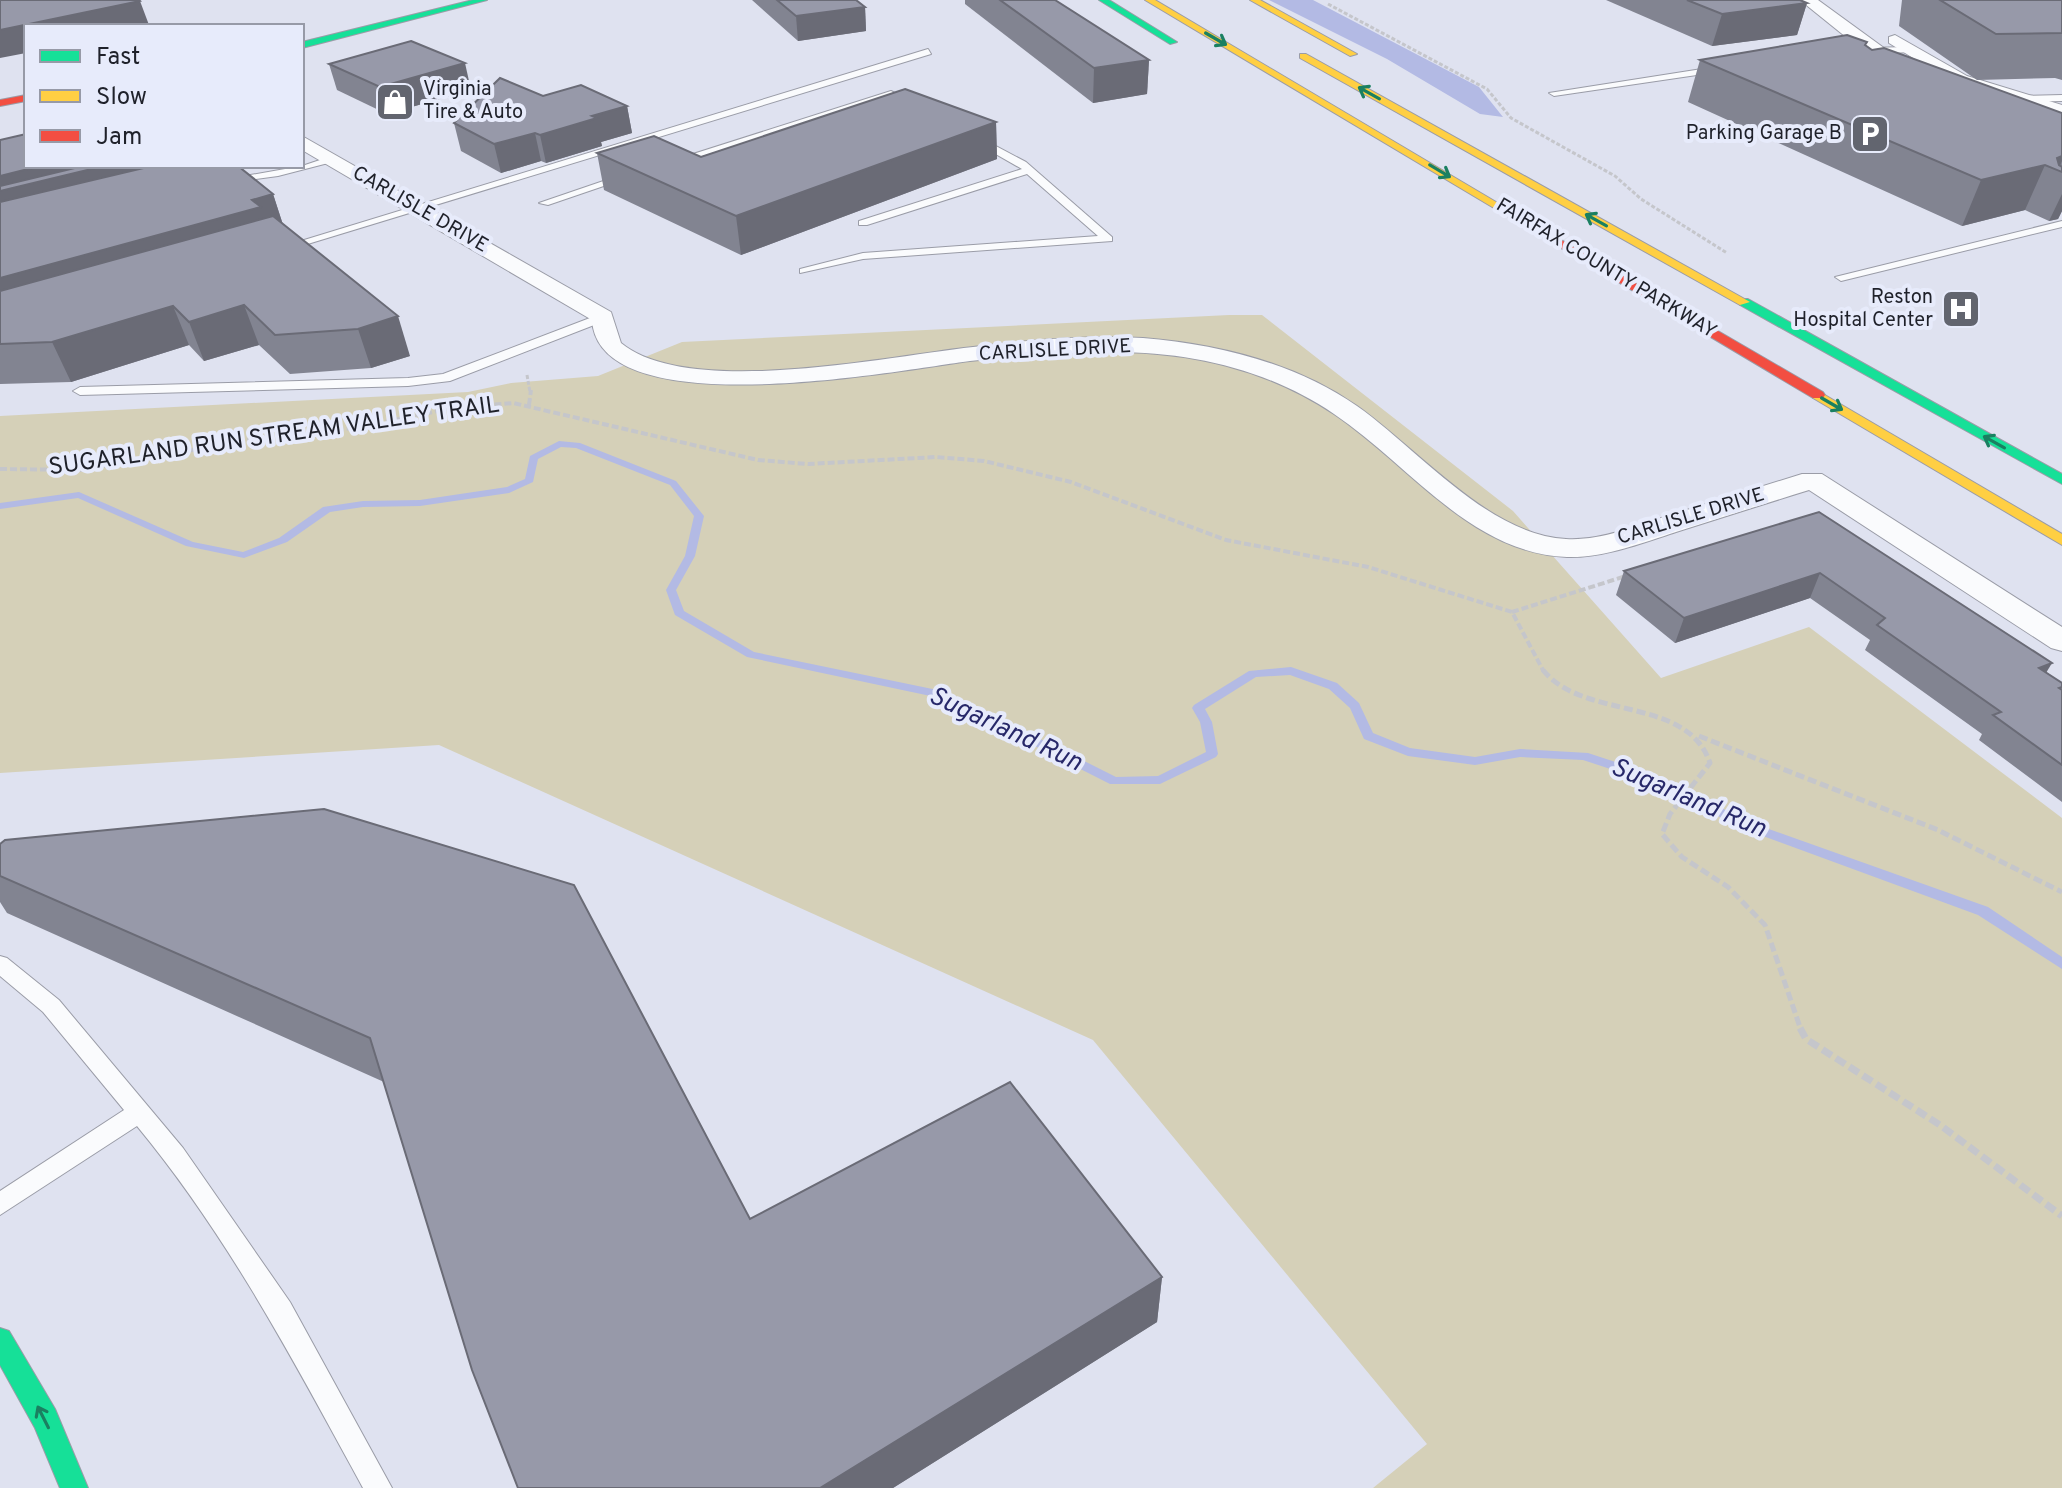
<svg xmlns="http://www.w3.org/2000/svg" width="2062" height="1488" viewBox="0 0 2062 1488" font-family="Overpass,sans-serif">
  <rect width="100%" height="100%" fill="#dfe2f0"/>
  <polygon fill="#d5d0b8" points="1229,315 1262,315 1513,511 1661,678 1809,627 2062,818 2062,1488 1373,1488 1427,1444 1093,1040 439,745 0,773 0,416 468,392 511,383 598,376 682,342"/>
  <polygon fill="#b3bae4" points="1269,0 1313,0 1479,87 1503,117 1480,114 1387,59"/>
  <g fill="none" stroke-linecap="round" stroke-linejoin="round">
    <polygon fill="#b3bae4" fill-rule="evenodd" points="559,441 580,443 676,481 704,516 695,556 676,590 684,611 754,652 947,692 1116,777 1158,776 1206,752 1200,722 1192,708 1194,705 1249,671 1291,667 1337,683 1359,703 1373,733 1410,748 1475,757 1520,749 1588,753 1661,777 1749,822 1988,907 2062,957 2062,969 1978,915 1741,828 1653,783 1583,760 1520,757 1475,765 1408,756 1364,739 1350,708 1329,689 1290,675 1256,677 1205,709 1212,722 1218,754 1216,757 1160,784 1110,784 940,698 747,657 675,615 666,590 685,556 694,516 670,485 576,448 561,447 538,459 533,482 509,493 420,506 363,507 330,512 287,542 244,558 186,546 78,498 0,509 0,503 79,492 193,542 243,552 279,538 323,507 363,501 420,500 507,487 525,479 530,456"/>
    <defs>
      <g id="lane">
        <polygon points="1909,47 1912,52 1866,54 1862,51 1866,48"/>
        <polygon points="928,49 931,54 288,250 278,248"/>
        <polygon points="1721,66 1724,71 1554,96 1549,93"/>
        <polygon points="891,91 918,105 910,107 890,97 680,163 671,161"/>
        <polygon points="2062,95 2062,101 2017,102 2012,99 2017,96"/>
        <polygon points="975,135 1026,162 1112,237 1112,241 863,259 800,273 800,269 863,253 1098,236 1027,174 867,225 859,225 859,221 1022,169 971,140 970,138"/>
        <polygon points="332,156 336,157 336,161 278,176 227,183 222,180 302,166"/>
        <polygon points="621,175 630,177 548,205 539,203"/>
        <polygon points="2062,221 2062,227 1841,281 1835,277"/>
        <polygon points="603,313 609,317 607,320 450,381 408,386 80,395 73,391 80,387 408,378 443,374"/>
        <path d="M0,956L7,958L59,1000L183,1148L290,1302L392,1488H363C295,1363 228,1236 137,1126L0,1215V1191L124,1110L43,1012L0,976Z"/>
      </g>
      <g id="street">
        <polygon points="1800,0 1818,0 1917,72 1908,77 1902,76 1867,54"/>
        <polygon points="1895,35 1967,76 2062,105 2062,116 1955,84 1889,43 1889,37"/>
        <path d="M302,136L611,312L621,343C689,399 889,356 973,347C1028,340 1087,335 1143,338C1217,344 1295,363 1357,406C1417,448 1488,535 1566,539C1599,541 1633,527 1664,517C1710,503 1756,488 1802,474H1822L2062,627V651L2051,648L1809,490C1764,504 1720,518 1676,532C1642,543 1604,558 1567,557C1470,553 1409,464 1334,414C1268,369 1188,351 1108,352C1062,353 1015,356 970,361C900,370 599,428 592,320L302,150Z"/>
      </g>
      <g id="fast">
        <polygon points="473,0 487,0 302,48 302,42"/>
        <polygon points="1099,0 1109,0 1177,42 1170,44"/>
        <polygon points="1740,299 1748,299 2062,474 2062,484 1740,305"/>
        <polygon points="0,1328 9,1331 55,1409 88,1488 60,1488 35,1428 0,1365"/>
      </g>
      <g id="slow">
        <polygon points="1145,0 1155,0 1518,215 1509,217"/>
        <polygon points="1250,0 1260,0 1357,54 1350,56"/>
        <polygon points="1300,54 1306,54 1750,302 1740,305 1300,58"/>
        <polygon points="1818,391 2062,534 2062,545 1813,398 1813,392"/>
      </g>
      <g id="jam">
        <polygon points="26,95 26,101 0,106 0,100"/>
        <polygon points="1513,212 1823,392 1825,395 1823,398 1813,398 1509,217 1509,213"/>
      </g>
    </defs>
    <use href="#lane" stroke="#9a9ca7" stroke-width="2"/>
    <use href="#street" stroke="#9a9ca7" stroke-width="2"/>
    <use href="#fast" stroke="#9a9ca7" stroke-width="2"/>
    <use href="#slow" stroke="#9a9ca7" stroke-width="2"/>
    <use href="#jam" stroke="#9a9ca7" stroke-width="2"/>
    <g stroke="#c5c6cb" stroke-width="3" stroke-dasharray="4 2" stroke-linecap="butt">
      <polyline points="1328,4 1487,89 1511,118 1615,176 1641,199 1727,253"/>
      <polyline points="527,375 530,392"/>
    </g>
    <g stroke="#c5c6cb" stroke-width="4" stroke-dasharray="7 3" stroke-linecap="butt">
      <polyline points="529,405 531,390"/>
      <polyline points="0,469 80,470 271,436 356,428 452,408 513,403 758,460 808,464 936,457 984,461 1071,482 1226,540 1368,567 1512,612 1544,672"/>
      <polyline points="1512,612 1626,576"/>
    </g>
    <g stroke="#c5c6cb" stroke-width="5" stroke-dasharray="9 4" stroke-linecap="butt">
      <path d="M1543,670C1584,721 1687,695 1710,763L1670,814L1662,834L1682,857L1728,887L1765,925L1801,1030"/>
      <polyline points="1699,736 1938,830 2062,892"/>
    </g>
    <polyline stroke="#c5c6cb" stroke-width="7" stroke-dasharray="11 5" stroke-linecap="butt" points="1800,1028 1806,1039 1940,1125 2062,1216"/>
    <use href="#lane" fill="#fafbfd" fill-rule="evenodd"/>
    <use href="#street" fill="#fafbfd" fill-rule="evenodd"/>
    <use href="#fast" fill="#16e098" fill-rule="evenodd"/>
    <use href="#slow" fill="#ffcf43" fill-rule="evenodd"/>
    <use href="#jam" fill="#f24e42" fill-rule="evenodd"/>
  </g>
  <g fill="#828491">
    <polygon points="752,0 856,0 865,7 866,31 798,41"/>
    <polygon points="965,0 1055,0 1149,60 1147,94 1093,103 965,4"/>
    <polygon points="1606,0 1800,0 1807,3 1797,35 1712,46"/>
    <polygon points="1902,0 2062,0 2062,80 2055,78 1977,80 1899,26"/>
    <polygon points="1866,45 1872,50 2062,113 2062,211 2058,219 2049,221 2025,210 1962,226 1688,102 1700,60"/>
    <polygon points="329,64 471,90 387,114 337,90"/>
    <polygon points="543,96 627,106 632,133 601,142 602,146 546,163 541,161 501,173 461,151 454,123"/>
    <polygon points="996,122 997,159 741,255 604,190 597,153 701,157"/>
    <polygon points="0,140 273,194 283,225 410,356 371,368 290,374 259,345 204,361 189,345 71,382 0,384"/>
    <polygon points="1819,512 2062,683 2062,802 1979,740 1982,734 1865,650 1870,640 1810,598 1675,643 1616,595 1624,571"/>
    <polygon points="0,844 750,1219 1162,1277 1157,1322 893,1488 384,1082 7,913 0,902"/>
  </g>
  <g fill="#6a6b76">
    <polygon points="140,1 149,25 26,26 26,53 0,58 0,30"/>
    <polygon points="1807,3 1797,35 1712,46 1722,14"/>
    <polygon points="865,7 866,31 798,41 796,16"/>
    <polygon points="1149,60 1147,94 1093,103 1094,68"/>
    <polygon points="465,63 471,90 387,114 380,87"/>
    <polygon points="627,106 632,133 601,142 602,146 546,163 540,135 592,116"/>
    <polygon points="996,122 997,159 741,255 736,216"/>
    <polygon points="535,133 541,161 501,173 494,144"/>
    <polygon points="2062,156 2062,161 2058,170 2057,158"/>
    <polygon points="2045,165 2025,210 1962,226 1981,180"/>
    <polygon points="40,166 186,166 0,232 0,176"/>
    <polygon points="273,194 285,231 0,322 0,278"/>
    <polygon points="2062,194 2062,211 2058,219 2049,221"/>
    <polygon points="244,305 259,345 204,361 189,322"/>
    <polygon points="173,306 189,345 71,382 52,342"/>
    <polygon points="398,316 410,356 371,368 358,329"/>
    <polygon points="1820,573 1810,598 1675,643 1684,618"/>
    <polygon points="2052,663 2037,688 2039,668"/>
    <polygon points="1162,1277 1157,1322 893,1488 820,1488"/>
  </g>
  <g fill="#9799a9" stroke="#6a6b76" stroke-width="2">
    <polygon points="0,0 139,0 140,1 0,30"/>
    <polygon points="777,0 856,0 865,7 796,16"/>
    <polygon points="1000,0 1055,0 1149,60 1094,68"/>
    <polygon points="1687,0 1800,0 1807,3 1722,14"/>
    <polygon points="1940,0 2062,0 2062,33 1996,34"/>
    <polygon points="1847,35 1867,42 1865,45 1872,50 1884,48 2062,113 2062,156 2057,158 2059,165 2062,167 2062,172 2045,165 1981,180 1700,60"/>
    <polygon points="411,41 465,63 380,87 329,64"/>
    <polygon points="500,78 543,96 581,85 627,106 592,116 597,118 540,135 535,133 494,144 454,123"/>
    <polygon points="905,89 996,122 736,216 597,153 654,136 701,157"/>
    <polygon points="26,134 26,166 40,166 0,176 0,140"/>
    <polygon points="83,166 104,166 0,191 0,186"/>
    <polygon points="152,166 238,166 273,194 252,200 261,207 0,278 0,202"/>
    <polygon points="273,216 398,316 358,329 275,335 244,305 189,322 173,306 52,342 0,344 0,291"/>
    <polygon points="1819,512 2052,663 2039,668 2062,683 2062,687 2059,688 2062,690 2062,765 1993,715 2001,712 1877,625 1885,618 1820,573 1684,618 1624,571"/>
    <polygon points="324,809 574,885 750,1219 1010,1082 1162,1277 820,1488 518,1488 472,1370 370,1038 0,876 0,844 5,840"/>
  </g>
  <defs><path id="oneway-shaft" d="M-6 0H5M1.5-3L5.5 0L1.5 3" fill="none" stroke-width="1.6" stroke-linecap="round" stroke-linejoin="round" transform="scale(2)"/></defs>
  <g stroke="#1a8061">
    <use href="#oneway-shaft" transform="translate(1216 39) rotate(30)"/>
    <use href="#oneway-shaft" transform="translate(1369 93) rotate(-151)"/>
    <use href="#oneway-shaft" transform="translate(1440 171) rotate(31)"/>
    <use href="#oneway-shaft" transform="translate(1596 220) rotate(-151)"/>
    <use href="#oneway-shaft" transform="translate(1832 404) rotate(30)"/>
    <use href="#oneway-shaft" transform="translate(1994 442) rotate(-151)"/>
    <use href="#oneway-shaft" transform="translate(43 1417) rotate(-117)"/>
  </g>
  <defs>
    <symbol id="shop-square" viewBox="-11 -11 22 22"><rect x="-9" y="-9" width="18" height="18" rx="4" fill="#62656f" stroke="#e7ebfb"/><path d="M-5-2.5h2.3a2.7 3.5 0 0 1 5.4 0H5L5.5 6h-11ZM-1.5-2.5h3a1.5 2.3 0 0 0-3 0Z" fill="#fff"/></symbol>
    <symbol id="parking-square" viewBox="-11 -11 22 22"><rect x="-9" y="-9" width="18" height="18" rx="4" fill="#62656f" stroke="#e7ebfb"/><path d="M-3.5-5.5H1a3.5 3.5 0 0 1 0 7H-1V5.5H-3.5ZM-1-3.4V-.6H.8a1.4 1.4 0 0 0 0-2.8Z" fill="#fff"/></symbol>
    <symbol id="hospital-square" viewBox="-11 -11 22 22"><rect x="-9" y="-9" width="18" height="18" rx="4" fill="#62656f" stroke="#e7ebfb"/><path d="M-5-5h3v3.5h4V-5h3V5h-3V1.5h-4V5h-3Z" fill="#fff"/></symbol>
  </defs>
  <g fill-rule="evenodd">
    <use href="#shop-square" x="373" y="80" width="44" height="44"/>
    <use href="#parking-square" x="1848" y="112" width="44" height="44"/>
    <use href="#hospital-square" x="1939" y="287" width="44" height="44"/>
  </g>
  <g text-anchor="middle" dominant-baseline="central" stroke-width="8" stroke-linejoin="round" paint-order="stroke">
    <g font-size="20" fill="#1f212a" stroke="#e7ebfb" text-anchor="end">
      <text x="423" y="90" text-anchor="start">Virginia<tspan x="423" dy="23">Tire &amp; Auto</tspan></text>
      <text x="1842" y="134">Parking Garage B</text>
      <text x="1933" y="298">Reston<tspan x="1933" dy="23">Hospital Center</tspan></text>
    </g>
    <g font-size="20" fill="#1f212a" stroke="#e7ebfb">
      <text transform="translate(420 210) rotate(30)">CARLISLE DRIVE</text>
      <text transform="translate(1606 269) rotate(31)">FAIRFAX COUNTY PARKWAY</text>
      <text transform="translate(1055 351) rotate(-3)">CARLISLE DRIVE</text>
      <text transform="translate(1691 517) rotate(-17)">CARLISLE DRIVE</text>
    </g>
    <g font-size="24" fill="#1f212a" stroke="#e7ebfb">
      <text transform="translate(274 437) rotate(-8)">SUGARLAND RUN STREAM VALLEY TRAIL</text>
    </g>
    <g font-size="26" font-style="italic" fill="#272869" stroke="#e7ebfb">
      <text transform="translate(1005 730) rotate(25)">Sugarland Run</text>
      <text transform="translate(1688 799) rotate(23)">Sugarland Run</text>
    </g>
  </g>
  <rect x="24" y="24" width="280" height="144" fill="#e7ebfb" stroke="#979aa7" stroke-width="2"/>
  <rect x="40" y="50" width="40" height="12" fill="#16e098" stroke="#979aa7" stroke-width="2"/>
  <text x="96" y="64" font-size="24" fill="#1f212a">Fast</text>
  <rect x="40" y="90" width="40" height="12" fill="#ffcf43" stroke="#979aa7" stroke-width="2"/>
  <text x="96" y="104" font-size="24" fill="#1f212a">Slow</text>
  <rect x="40" y="130" width="40" height="12" fill="#f24e42" stroke="#979aa7" stroke-width="2"/>
  <text x="96" y="144" font-size="24" fill="#1f212a">Jam</text>
</svg>
